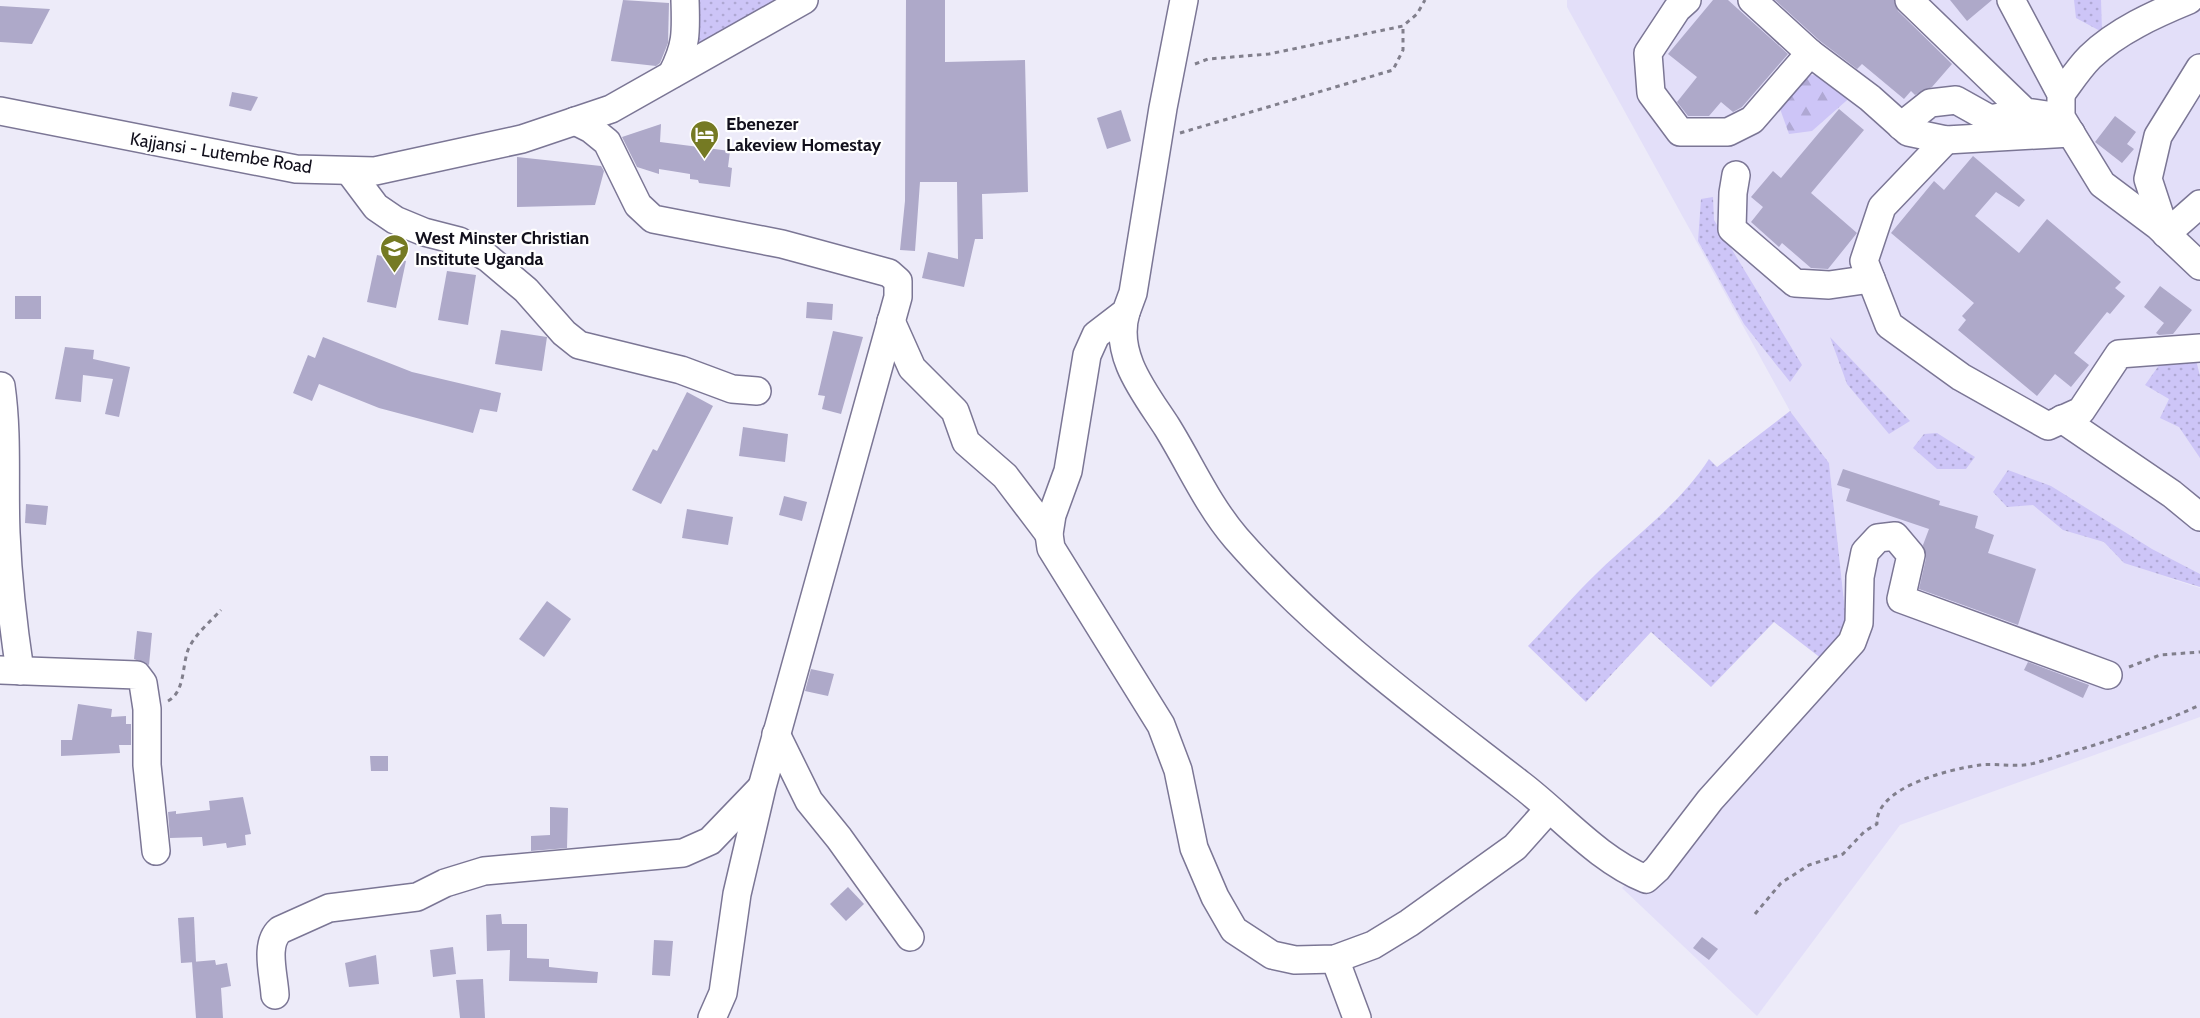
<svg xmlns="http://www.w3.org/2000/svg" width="2200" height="1018" viewBox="0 0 2200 1018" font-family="Cabin,sans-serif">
  <defs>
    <pattern id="grass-dots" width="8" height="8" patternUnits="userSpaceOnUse" patternTransform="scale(1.5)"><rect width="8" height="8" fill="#cdc5f7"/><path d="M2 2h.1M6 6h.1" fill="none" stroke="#afa8d3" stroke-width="1.8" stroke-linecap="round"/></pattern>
    <pattern id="forest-firs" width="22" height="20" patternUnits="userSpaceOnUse" patternTransform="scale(1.5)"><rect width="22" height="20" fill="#cdc5f7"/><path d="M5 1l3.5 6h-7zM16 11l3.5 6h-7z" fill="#afa8d3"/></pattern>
  </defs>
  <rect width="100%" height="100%" fill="#edebf9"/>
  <polygon fill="#e3dff9" points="1567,0 2200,0 2200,587 2159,575 2200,588 2200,717 1900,825 1757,1016 1622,888 1734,763 1847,629 1829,463 1790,411 1567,7"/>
  <g fill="url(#grass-dots)">
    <polygon points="691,0 785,0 685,58"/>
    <polygon points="2074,0 2101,0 2102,32 2076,18"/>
    <polygon points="1713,197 1714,220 1802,365 1790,382 1744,324 1698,241 1701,199"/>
    <polygon points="1830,337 1910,421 1889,434 1847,384"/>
    <polygon points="2167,354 2196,360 2200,376 2200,458 2179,427 2160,418 2169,399 2145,385"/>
    <path d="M1790,411L1829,463L1847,629L1822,659L1774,622L1711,687L1651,632L1586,702L1528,646C1551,622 1573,596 1597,573C1636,535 1680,504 1709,459L1717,467Z"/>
    <polygon points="1937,433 1975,457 1966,469 1937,469 1913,448 1924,434"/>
    <polygon points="2008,470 2051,486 2152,549 2200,574 2200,587 2124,563 2104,542 2063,530 2033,505 2007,507 1993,492"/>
  </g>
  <polygon fill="url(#forest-firs)" points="1805,75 1844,76 1854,94 1812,131 1789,134 1779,106"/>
  <g fill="#aea9c9">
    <polygon points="623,0 669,3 668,43 660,63 656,66 611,61"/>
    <polygon points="906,0 945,0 945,62 1025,60 1028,192 982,194 983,239 975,239 964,287 922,278 928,252 958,259 957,182 920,182 915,251 900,250 905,201"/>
    <polygon points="1713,0 1728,0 1788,54 1742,107 1733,112 1721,102 1709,116 1688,116 1677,102 1697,77 1668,54"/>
    <polygon points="1775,0 1894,0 1898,11 1952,64 1932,87 1915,95 1911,91 1904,99 1862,64 1857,69 1820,41"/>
    <polygon points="1950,0 1992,0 1967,21"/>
    <polygon points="0,6 50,9 32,44 0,42"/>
    <polygon points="232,92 258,97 251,111 229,106"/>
    <polygon points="1839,109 1864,130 1811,193 1857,233 1828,269 1811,268 1782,243 1779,247 1751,222 1763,207 1751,197 1773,171 1781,178"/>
    <polygon points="1121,110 1131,141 1107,149 1097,118"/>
    <polygon points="2115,116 2136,132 2127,144 2134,149 2122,163 2095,142"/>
    <polygon points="661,124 660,142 730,151 728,167 732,168 730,187 699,183 698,180 690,179 690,174 659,169 659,174 637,167 622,137"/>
    <polygon points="1973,156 2025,200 2019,207 1996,192 1975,216 2019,253 2047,219 2121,282 2115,288 2125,296 2110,314 2107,312 2074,353 2089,365 2071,387 2055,374 2037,396 1958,330 1966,320 1962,316 1974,303 1891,233 1934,181 1944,190"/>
    <polygon points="517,157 601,166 604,171 595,205 517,207"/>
    <polygon points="377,255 406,261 396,308 367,302"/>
    <polygon points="447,271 476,275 468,325 438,320"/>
    <polygon points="2160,286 2192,310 2173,334 2159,335 2156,333 2164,323 2144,307"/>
    <rect x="15" y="296" width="26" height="23"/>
    <polygon points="807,302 833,304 832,320 806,318"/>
    <polygon points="501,330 547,337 542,371 495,364"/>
    <polygon points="833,331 863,337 841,414 822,409 825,396 818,395"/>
    <polygon points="323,337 412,372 501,393 497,412 480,409 473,433 379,408 319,384 312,401 293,393 308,355 315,358"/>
    <polygon points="65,347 94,350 93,359 130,367 119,417 105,414 113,379 83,375 81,402 55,399"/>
    <polygon points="687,392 713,406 661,504 632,490 653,449 657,451"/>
    <polygon points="743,427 788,434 785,462 739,456"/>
    <polygon points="1843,469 1940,501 1939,505 1978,516 1975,528 1994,535 1988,553 2036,569 2018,625 1919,589 1926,558 1923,545 1929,529 1846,501 1850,489 1837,485"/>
    <polygon points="784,496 807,502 802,521 779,515"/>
    <polygon points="26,504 48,506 46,525 25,523"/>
    <polygon points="687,509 733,517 728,545 682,538"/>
    <polygon points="547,601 571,619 544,657 519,639"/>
    <polygon points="137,631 152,633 149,665 134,659"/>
    <polygon points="2028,662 2089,685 2083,698 2024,670"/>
    <polygon points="811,669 834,674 828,696 805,691"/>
    <polygon points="78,704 112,709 111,717 126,716 126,724 131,724 131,745 119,745 120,753 61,756 61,740 72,740"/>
    <polygon points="370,756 388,756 388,771 371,771"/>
    <polygon points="243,797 251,834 245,835 246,845 227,848 226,843 203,846 202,837 170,838 168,812 176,811 176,814 210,810 209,801"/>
    <polygon points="550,807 568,808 567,848 531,851 531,836 550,835"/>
    <polygon points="848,887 864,904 846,921 830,904"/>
    <polygon points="501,914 502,924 527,924 527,958 549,959 549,967 598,972 597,983 509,981 510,950 487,951 486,915"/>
    <polygon points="194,917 196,962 181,963 178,918"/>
    <polygon points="1702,937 1718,949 1709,960 1693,948"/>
    <polygon points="654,940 673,941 670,976 652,975"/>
    <polygon points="453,947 456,974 433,977 430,950"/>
    <polygon points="376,955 379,984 349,987 345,963"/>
    <polygon points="215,960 216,965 227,963 231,986 221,988 223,1018 196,1018 192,962"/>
    <polygon points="483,979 485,1018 460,1018 456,980"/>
  </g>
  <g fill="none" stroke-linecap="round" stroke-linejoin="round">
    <defs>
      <g id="minor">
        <polyline points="1184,0 1163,108 1133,293 1126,312 1096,335 1087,355 1068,471 1052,515 1049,534 1051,548 1161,725 1178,770 1194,848 1215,897 1234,930 1272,955 1295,960 1335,959 1373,945 1409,923 1515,847 1548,810"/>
        <polyline points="1687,0 1677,9 1648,53 1651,93 1680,132 1728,132 1752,120 1810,53"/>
        <polyline points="1752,0 1810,53 1870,98 1908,132 1946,140 2071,133"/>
        <polyline points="1909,0 2025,112 2061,117"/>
        <polyline points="2011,0 2061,94 2061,117 2102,184 2158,226 2200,266"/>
        <polyline points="2200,68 2158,136 2148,179 2166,234 2200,204"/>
        <path d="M672,74C687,45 686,32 685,0"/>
        <path d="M2061,94C2070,82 2079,68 2090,57C2117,31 2155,14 2189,0"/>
        <polyline points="0,111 296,169 375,171 522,139 611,109 804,0"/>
        <polyline points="575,121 591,129 607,142 638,205 653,219 782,244 889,273 898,281 898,297 762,787 737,894 723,993 712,1018"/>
        <polyline points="1901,126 1930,103 1956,100 1990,119 2025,112"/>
        <polyline points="1946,140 1882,207 1864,261 1889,325 1961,377 2048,426 2081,411 2119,354 2200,348"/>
        <polyline points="349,171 376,207 395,220 424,232 459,241 488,258 526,290 564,333 579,345 681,370 732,389 757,391"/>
        <polyline points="1736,175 1733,193 1732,229 1795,283 1829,285 1871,279"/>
        <path d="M1126,312C1113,355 1145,393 1167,427C1190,464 1207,504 1236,538C1319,633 1421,707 1520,784C1561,815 1597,859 1646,879L1657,869L1710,800L1852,642L1859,623L1860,577L1865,552L1878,538L1895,536L1911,555L1901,599L2108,675"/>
        <polyline points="891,321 912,368 955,411 966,442 1005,476 1049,534"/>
        <path d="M1,386C8,435 4,484 6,533C8,580 13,625 20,671"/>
        <polyline points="2062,419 2172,494 2200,517"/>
        <polyline points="0,670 137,675 143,683 147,709 147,765 156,851"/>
        <polyline points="776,734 809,801 839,838 910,937"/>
        <polyline points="1335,959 1357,1018"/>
        <path d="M275,995C274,975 264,944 280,930L329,908L417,897L445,883L484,871L683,853L710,841L761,788"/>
      </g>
    </defs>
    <use href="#minor" stroke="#7b7695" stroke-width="30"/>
    <g stroke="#817f8c" stroke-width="3" stroke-dasharray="4.5 4.5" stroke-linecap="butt">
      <polyline points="1195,64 1208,59 1269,54 1403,26 1417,14 1425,0"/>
      <polyline points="1180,133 1393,70 1403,50 1403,26"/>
      <polyline points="2129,667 2160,655 2200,652"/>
      <path d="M168,701C185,692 182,666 188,650C194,635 211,621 221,610"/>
      <path d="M1755,914L1781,883L1809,865L1843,854L1865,831L1877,824C1875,787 1950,769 1980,765C1998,763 2018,768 2035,763C2090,747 2148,729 2200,705"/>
    </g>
    <use href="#minor" stroke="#fff" stroke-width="27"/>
  </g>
  <defs>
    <symbol id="hotel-pin" viewBox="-11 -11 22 30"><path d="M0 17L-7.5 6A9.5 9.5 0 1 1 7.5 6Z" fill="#757a23" stroke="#fff"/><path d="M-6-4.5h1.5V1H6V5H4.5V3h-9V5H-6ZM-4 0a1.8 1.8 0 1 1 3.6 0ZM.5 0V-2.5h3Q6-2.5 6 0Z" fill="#fff"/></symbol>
    <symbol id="university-pin" viewBox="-11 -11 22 30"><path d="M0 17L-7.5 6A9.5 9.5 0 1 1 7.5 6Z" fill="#757a23" stroke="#fff"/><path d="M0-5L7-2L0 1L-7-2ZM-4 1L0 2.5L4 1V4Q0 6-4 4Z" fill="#fff"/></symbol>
  </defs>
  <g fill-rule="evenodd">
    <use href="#hotel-pin" x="688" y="118" width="33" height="45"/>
    <use href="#university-pin" x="378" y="232" width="33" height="45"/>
  </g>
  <g text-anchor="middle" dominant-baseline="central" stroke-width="4.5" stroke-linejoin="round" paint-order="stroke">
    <g font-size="18" font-weight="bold" fill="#12101c" stroke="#fff" text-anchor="start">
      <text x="726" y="124">Ebenezer<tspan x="726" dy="21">Lakeview Homestay</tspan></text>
      <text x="415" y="238">West Minster Christian<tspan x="415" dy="21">Institute Uganda</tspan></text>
    </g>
    <g font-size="18" fill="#12101c" stroke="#fff">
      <text transform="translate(221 153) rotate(9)">Kajjansi - Lutembe Road</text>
    </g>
  </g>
</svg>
